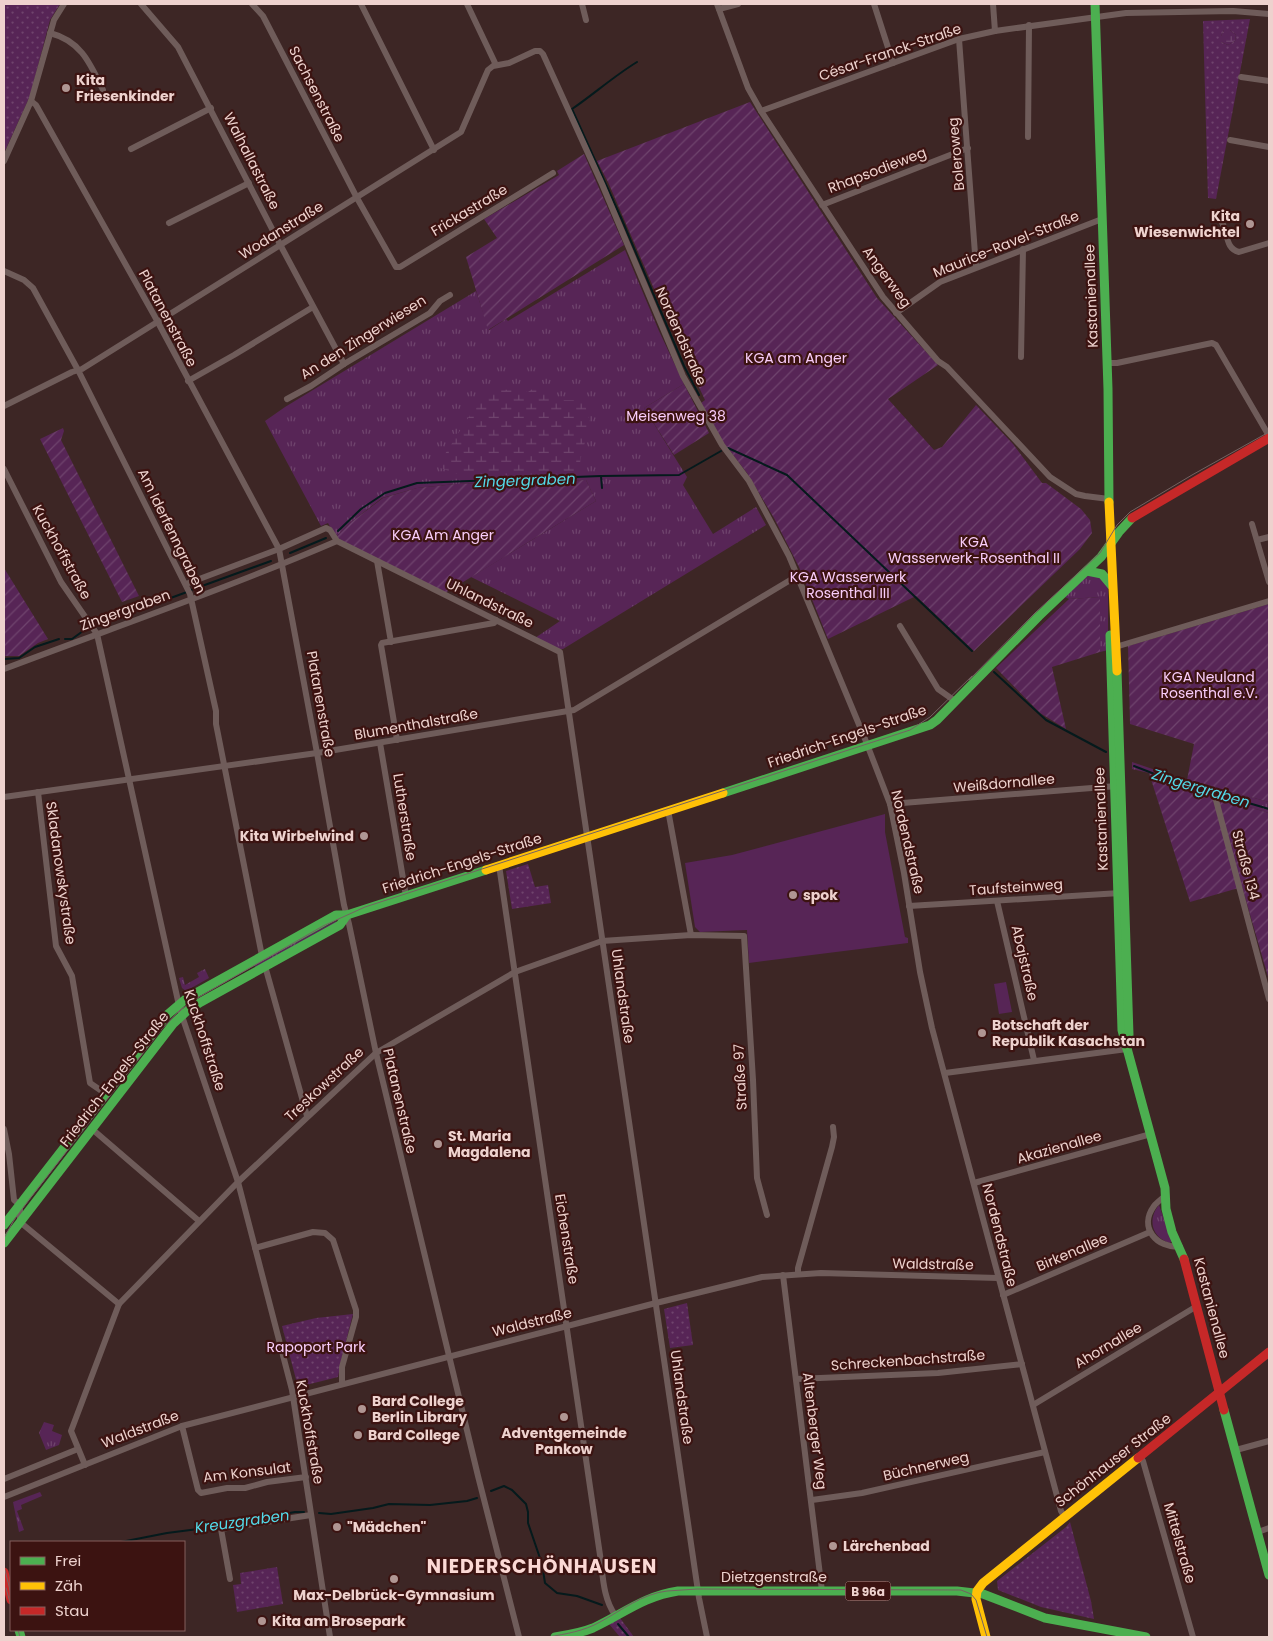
<svg xmlns="http://www.w3.org/2000/svg" width="1273" height="1641" viewBox="0 0 1273 1641" font-family="Poppins,sans-serif">
  <defs>
    <pattern id="grass-tufts" width="24" height="20" patternUnits="userSpaceOnUse" patternTransform="scale(1.25)"><rect width="24" height="20" fill="#572556"/><path d="M3 7l-1-3M5 7V3M7 7l1-3M15 17l-1-3M17 17v-4M19 17l1-3" fill="none" stroke="#6f446d"/></pattern>
    <pattern id="wetland-marsh" width="20" height="14" patternUnits="userSpaceOnUse" patternTransform="scale(1.25)"><rect width="20" height="14" fill="#572556"/><path d="M1 5h8M5 5V1M11 12h8M15 12V8" fill="none" stroke="#6f446d"/></pattern>
    <pattern id="park-dots" width="8" height="8" patternUnits="userSpaceOnUse" patternTransform="scale(1.25)"><rect width="8" height="8" fill="#572556"/><path d="M2 2h.1M6 6h.1" fill="none" stroke="#6f446d" stroke-width="1.8" stroke-linecap="round"/></pattern>
    <pattern id="garden-furrows" width="10" height="10" patternUnits="userSpaceOnUse" patternTransform="scale(1.25)"><rect width="10" height="10" fill="#572556"/><path d="M-1 1l2-2M0 10L10 0M9 11l2-2" fill="none" stroke="#6f446d"/></pattern>
  </defs>
  <rect width="100%" height="100%" fill="#3d2625"/>
  <g fill="url(#grass-tufts)">
    <polygon points="625,250 659,331 684,384 644,408 687,477 683,485 713,534 756,507 766,525 563,649 559,649 535,638 560,621 471,577 596,501 586,480 456,484 417,488 382,498 350,523 336,537 328,523 321,526 265,421 285,407 476,291 489,330 506,319 508,321"/>
    <polygon points="1097,573 1108,585 1108,650 1100,652 1100,597 1069,599 1065,597 1084,576"/>
    <polygon points="1132,762 1173,776 1269,802 1269,813 1170,783 1149,773 1132,769"/>
    <polygon points="336,921 337,923 256,968 253,963"/>
    <polygon points="205,969 209,978 186,991 182,988 179,978 183,977 185,985 199,977 197,973"/>
    <path d="M1159,1205L1172,1241L1170,1243C1152,1238 1147,1219 1159,1205Z"/>
    <polygon points="44,1422 54,1425 52,1431 62,1435 59,1445 46,1450 39,1433"/>
    <polygon points="40,1492 42,1496 21,1505 22,1509 17,1511 24,1530 19,1532 13,1502"/>
  </g>
  <g fill="url(#wetland-marsh)">
    <polygon points="1224,30 1230,30 1236,35 1235,41 1228,45 1221,42 1221,36"/>
    <path d="M534,388H538L557,400H578L584,403C585,407 589,413 589,418C591,435 576,458 581,473L464,476L440,468L438,465L470,415L489,393C501,387 517,391 528,392Z"/>
  </g>
  <g fill="url(#park-dots)" fill-rule="evenodd">
    <polygon points="4,4 60,4 50,20 30,96 4,153"/>
    <path d="M1250,19L1216,199L1208,198L1203,21ZM1224,30H1230L1236,35L1235,41L1228,45L1221,42V36Z"/>
    <polygon points="528,864 535,887 548,885 551,903 512,909 506,871"/>
    <polygon points="687,1303 693,1345 670,1348 664,1309"/>
    <polygon points="353,1314 341,1361 338,1377 298,1387 282,1326 316,1318"/>
    <polygon points="1070,1522 1091,1601 1094,1619 1041,1607 998,1590 997,1581 1066,1527"/>
    <polygon points="277,1567 283,1604 237,1612 233,1585 241,1584 240,1573"/>
    <polygon points="620,1618 634,1637 620,1637 609,1624"/>
  </g>
  <g fill="url(#garden-furrows)">
    <polygon points="750,102 877,298 938,365 888,399 934,450 942,447 976,405 1013,444 1042,483 1046,483 1081,509 1090,520 1092,533 1080,549 974,651 916,596 828,639 799,567 774,518 747,473 723,442 701,403 705,400 670,326 608,182 597,161"/>
    <polygon points="584,154 624,245 488,330 466,257 497,238 484,219 559,175 557,171"/>
    <polygon points="684,384 709,433 674,455 644,408"/>
    <polygon points="63,428 64,431 61,440 139,596 122,602 40,439"/>
    <polygon points="586,480 596,501 445,593 338,540 336,537 350,523 383,498 417,488 456,484"/>
    <polygon points="4,568 48,639 38,643 19,656 4,656"/>
    <polygon points="1100,597 1100,652 1052,667 1066,729 1040,713 996,668 1069,599"/>
    <polygon points="1269,604 1269,802 1187,780 1194,744 1130,724 1128,646"/>
    <polygon points="1149,773 1170,783 1269,813 1269,980 1242,887 1190,902"/>
  </g>
  <g fill="#572556">
    <polygon points="885,814 885,832 905,937 908,938 908,943 749,963 747,930 700,932 695,927 685,863 732,855"/>
    <polygon points="1006,982 1012,1012 999,1014 994,984"/>
  </g>
  <g fill="none" stroke-linecap="round" stroke-linejoin="round">
    <g stroke="#051a1c" stroke-width="2">
      <path d="M637,62C614,76 594,94 572,109L622,220L684,366L699,395"/>
      <polyline points="728,448 787,475 972,651"/>
      <polyline points="601,476 602,488"/>
      <polyline points="338,531 361,509 385,493 417,483 601,476 679,475 721,451"/>
      <polyline points="290,553 326,538"/>
      <polyline points="191,590 271,561"/>
      <polyline points="101,622 114,614 133,606 146,607 187,592"/>
      <polyline points="65,639 72,639 83,631"/>
      <polyline points="4,659 19,658 35,647 59,639"/>
      <polyline points="994,672 1046,720 1106,752"/>
      <polyline points="1134,766 1170,780 1269,809"/>
      <polyline points="491,1491 504,1486 512,1490 526,1504 528,1512 528,1523 542,1564 545,1583 557,1593 577,1596 602,1605"/>
      <polyline points="319,1513 331,1514 373,1508 389,1504 430,1505 467,1501 477,1498"/>
      <polyline points="121,1542 167,1533 206,1528 230,1521 263,1518 295,1512 304,1512"/>
      <polyline points="618,1624 629,1637"/>
    </g>
    <g stroke="#6f5c5a" stroke-width="6">
      <polyline points="141,4 178,47 283,250 344,364"/>
      <polyline points="252,4 263,16 357,198 396,267 400,267 553,173"/>
      <polyline points="361,4 434,150"/>
      <polyline points="467,4 496,65"/>
      <polyline points="582,4 586,20"/>
      <polyline points="717,4 748,88 761,111 883,297 938,361 947,367 1050,477 1076,494 1085,496 1109,499"/>
      <polyline points="874,4 893,63"/>
      <polyline points="993,4 995,31"/>
      <polyline points="719,9 738,4"/>
      <path d="M50,33C81,41 90,63 103,90"/>
      <polyline points="959,39 976,267"/>
      <polyline points="1241,77 1269,81"/>
      <polyline points="31,101 36,105 154,315 279,549 317,753 344,905 349,924 376,1053 478,1476 519,1637"/>
      <polyline points="761,111 959,39 995,31 1126,13 1233,11 1269,14"/>
      <polyline points="1028,137 1029,25"/>
      <polyline points="1230,140 1269,147"/>
      <polyline points="131,149 211,108"/>
      <polyline points="4,161 31,101 54,20 64,4"/>
      <polyline points="822,205 968,148"/>
      <path d="M1221,221C1229,232 1224,248 1239,252L1269,243"/>
      <polyline points="169,223 249,183"/>
      <polyline points="4,271 24,280 33,288 78,370 190,594 216,711 216,724 262,956"/>
      <polyline points="896,313 940,282 1102,219"/>
      <polyline points="1021,357 1023,249"/>
      <polyline points="1107,363 1117,363 1212,343 1216,345 1269,436"/>
      <polyline points="188,381 234,355 313,307"/>
      <polyline points="287,399 311,386 344,364 430,313 440,301 450,295"/>
      <polyline points="4,406 72,372 82,369 461,132 488,70 493,66 509,63 535,51 540,51 543,54 602,184 683,376 722,445 749,481 789,556 865,739 890,804 904,873 920,972 932,1028 1061,1511 1064,1516"/>
      <polyline points="4,469 61,582 97,634 180,1010 238,1182 292,1390 330,1637"/>
      <polyline points="1252,524 1269,582"/>
      <polyline points="1257,540 1269,537"/>
      <polyline points="377,561 391,642"/>
      <polyline points="186,584 279,549 326,528 330,530 337,541 560,652 699,1598 707,1637"/>
      <polyline points="900,626 938,689 955,701"/>
      <polyline points="1112,648 1269,601"/>
      <path d="M4,669C115,627 228,588 337,541"/>
      <polyline points="397,740 381,645 382,643 494,623 496,620"/>
      <polyline points="380,743 406,896"/>
      <polyline points="38,792 56,946 72,976 90,1083 106,1094"/>
      <polyline points="4,797 317,753 574,710 797,576"/>
      <polyline points="1216,800 1269,999"/>
      <polyline points="890,804 1117,786"/>
      <polyline points="668,810 691,935"/>
      <path d="M499,865L600,1555C603,1576 603,1598 615,1615"/>
      <polyline points="997,901 1034,1060"/>
      <polyline points="909,906 1120,893"/>
      <polyline points="265,966 307,1116"/>
      <polyline points="945,1073 1127,1049"/>
      <polyline points="4,1129 9,1154 14,1200 20,1205 20,1222 119,1304"/>
      <polyline points="92,1129 199,1221"/>
      <polyline points="974,1183 1151,1134"/>
      <path d="M1166,1195C1162,1199 1157,1202 1154,1206C1138,1228 1157,1248 1180,1247"/>
      <polyline points="255,1248 313,1232 325,1233 333,1240 356,1310 356,1317 342,1367 342,1384"/>
      <polyline points="798,1274 798,1268 832,1147 834,1137 833,1127"/>
      <polyline points="783,1275 822,1591"/>
      <polyline points="1003,1295 1150,1232"/>
      <polyline points="796,1379 938,1373 1022,1364"/>
      <polyline points="1033,1405 1197,1306"/>
      <polyline points="182,1426 198,1490 201,1493 227,1488 245,1488 267,1482 306,1477"/>
      <polyline points="1236,1450 1269,1441"/>
      <polyline points="1140,1456 1143,1461 1193,1637"/>
      <polyline points="85,1465 71,1431 119,1304 238,1182 376,1053 515,972 602,941 691,935 744,936 753,1080 757,1178 767,1215"/>
      <polyline points="4,1479 78,1449"/>
      <polyline points="4,1497 182,1426 656,1303 762,1277 821,1273 998,1278"/>
      <polyline points="812,1500 862,1493 1045,1452"/>
      <polyline points="1258,1532 1269,1528"/>
      <polyline points="230,1579 221,1529 311,1515"/>
    </g>
    <g stroke="#4caf50" stroke-width="9">
      <polyline points="1095,4 1108,389 1109,502"/>
      <polyline points="1087,571 1102,574 1112,586"/>
      <polyline points="1110,635 1122,1030 1165,1188 1166,1209 1172,1232 1184,1259"/>
      <polyline points="1117,671 1129,1035 1127,1049"/>
      <polyline points="723,793 930,725 937,720 1039,616 1101,557 1119,532 1132,518"/>
      <polyline points="4,1225 167,1015 187,998 336,915 347,915 486,870"/>
      <polyline points="4,1243 173,1024 187,1011 201,1002 340,925 347,915"/>
      <polyline points="1224,1410 1269,1575"/>
      <polyline points="19,1630 21,1637"/>
      <path d="M555,1637C568,1635 581,1633 593,1628C623,1614 644,1596 678,1591H957L983,1594L1045,1618L1146,1637"/>
    </g>
    <g stroke="#ffc107" stroke-width="9">
      <polyline points="1109,502 1117,671"/>
      <polyline points="486,870 723,793"/>
      <polyline points="986,1637 976,1599 977,1591 983,1583 1138,1458"/>
    </g>
    <g stroke="#c62828" stroke-width="9">
      <polyline points="1132,518 1269,438"/>
      <polyline points="1184,1259 1224,1410"/>
      <polyline points="1138,1458 1269,1352"/>
      <polyline points="4,1572 11,1600"/>
    </g>
    <g stroke="#746261" stroke-width="1">
      <polyline points="969,680 1035,613 1100,553 1117,525 1130,512 1192,475 1269,432"/>
      <polyline points="4,1238 14,1220 31,1197 161,1030 180,1010 199,997 323,926 365,907 910,730 930,717 972,676"/>
      <polyline points="4,1566 11,1594"/>
      <polyline points="6,1588 11,1606"/>
      <polyline points="18,1630 20,1637"/>
      <path d="M548,1637C566,1634 584,1631 600,1622C622,1610 642,1594 667,1591L697,1589L961,1590L971,1594L976,1600L987,1637"/>
    </g>
  </g>
  <g fill="#b09693" stroke="#3c1311" stroke-width="2">
    <circle cx="66" cy="88" r="5"/>
    <circle cx="1250" cy="224" r="5"/>
    <circle cx="364" cy="836" r="5"/>
    <circle cx="793" cy="895" r="5"/>
    <circle cx="982" cy="1033" r="5"/>
    <circle cx="438" cy="1144" r="5"/>
    <circle cx="362" cy="1409" r="5"/>
    <circle cx="564" cy="1417" r="5"/>
    <circle cx="358" cy="1435" r="5"/>
    <circle cx="337" cy="1527" r="5"/>
    <circle cx="833" cy="1546" r="5"/>
    <circle cx="394" cy="1579" r="5"/>
    <circle cx="262" cy="1621" r="5"/>
  </g>
  <g text-anchor="middle" dominant-baseline="central" stroke-width="4.5" stroke-linejoin="round" paint-order="stroke">
    <rect fill="#3c1311" stroke="#b99995" stroke-width="1" x="845.5" y="1581.5" width="45" height="19" rx="4"/>
    <g font-size="12" font-weight="bold" fill="#eed2ce">
      <text x="868" y="1591">B 96a</text>
    </g>
    <g font-size="14" fill="#eed2ce" stroke="#3c1311">
      <text transform="translate(890 52) rotate(-19)">César-Franck-Straße</text>
      <text transform="translate(317 94) rotate(63)">Sachsenstraße</text>
      <text transform="translate(956 154) rotate(-95)">Boleroweg</text>
      <text transform="translate(252 161) rotate(63)">Walhallastraße</text>
      <text transform="translate(877 170) rotate(-21)">Rhapsodieweg</text>
      <text transform="translate(469 210) rotate(-31)">Frickastraße</text>
      <text transform="translate(281 230) rotate(-32)">Wodanstraße</text>
      <text transform="translate(1006 244) rotate(-22)">Maurice-Ravel-Straße</text>
      <text transform="translate(887 277) rotate(54)">Angerweg</text>
      <text transform="translate(1091 296) rotate(-92)">Kastanienallee</text>
      <text transform="translate(168 318) rotate(62)">Platanenstraße</text>
      <text transform="translate(681 336) rotate(66)">Nordendstraße</text>
      <text transform="translate(363 337) rotate(-32)">An den Zingerwiesen</text>
      <text transform="translate(172 531) rotate(64)">Am Iderfenngraben</text>
      <text transform="translate(62 552) rotate(61)">Kuckhoffstraße</text>
      <text transform="translate(490 603) rotate(26)">Uhlandstraße</text>
      <text transform="translate(125 610) rotate(-20)">Zingergraben</text>
      <text transform="translate(321 704) rotate(80)">Platanenstraße</text>
      <text transform="translate(416 724) rotate(-10)">Blumenthalstraße</text>
      <text transform="translate(847 736) rotate(-19)">Friedrich-Engels-Straße</text>
      <text transform="translate(1004 783) rotate(-5)">Weißdornallee</text>
      <text transform="translate(405 817) rotate(81)">Lutherstraße</text>
      <text transform="translate(1101 819) rotate(-92)">Kastanienallee</text>
      <text transform="translate(908 842) rotate(77)">Nordendstraße</text>
      <text transform="translate(462 863) rotate(-18)">Friedrich-Engels-Straße</text>
      <text transform="translate(1246 865) rotate(75)">Straße 134</text>
      <text transform="translate(61 873) rotate(82)">Skladanowskystraße</text>
      <text transform="translate(1016 887) rotate(-4)">Taufsteinweg</text>
      <text transform="translate(1025 963) rotate(77)">Abajstraße</text>
      <text transform="translate(623 996) rotate(82)">Uhlandstraße</text>
      <text transform="translate(205 1040) rotate(72)">Kuckhoffstraße</text>
      <text transform="translate(740 1077) rotate(-93)">Straße 97</text>
      <text transform="translate(114 1079) rotate(-52)">Friedrich-Engels-Straße</text>
      <text transform="translate(324 1084) rotate(-43)">Treskowstraße</text>
      <text transform="translate(400 1101) rotate(77)">Platanenstraße</text>
      <text transform="translate(1059 1147) rotate(-16)">Akazienallee</text>
      <text transform="translate(1000 1235) rotate(76)">Nordendstraße</text>
      <text transform="translate(567 1239) rotate(81)">Eichenstraße</text>
      <text transform="translate(1072 1252) rotate(-23)">Birkenallee</text>
      <text transform="translate(933 1264) rotate(1)">Waldstraße</text>
      <text transform="translate(1212 1308) rotate(75)">Kastanienallee</text>
      <text transform="translate(532 1322) rotate(-14)">Waldstraße</text>
      <text transform="translate(1108 1345) rotate(-31)">Ahornallee</text>
      <text transform="translate(908 1360) rotate(-4)">Schreckenbachstraße</text>
      <text transform="translate(682 1397) rotate(82)">Uhlandstraße</text>
      <text transform="translate(140 1429) rotate(-21)">Waldstraße</text>
      <text transform="translate(815 1431) rotate(83)">Altenberger Weg</text>
      <text transform="translate(310 1432) rotate(80)">Kuckhoffstraße</text>
      <text transform="translate(1113 1460) rotate(-38)">Schönhauser Straße</text>
      <text transform="translate(926 1466) rotate(-13)">Büchnerweg</text>
      <text transform="translate(247 1472) rotate(-7)">Am Konsulat</text>
      <text transform="translate(1180 1543) rotate(74)">Mittelstraße</text>
      <text x="774" y="1577">Dietzgenstraße</text>
    </g>
    <g font-size="14" font-weight="bold" fill="#eed2ce" stroke="#3c1311" text-anchor="start">
      <text x="76" y="80">Kita<tspan x="76" dy="16">Friesenkinder</tspan></text>
      <text x="1240" y="216" text-anchor="end">Kita<tspan x="1240" dy="16">Wiesenwichtel</tspan></text>
      <text x="354" y="836" text-anchor="end">Kita Wirbelwind</text>
      <text x="803" y="895">spok</text>
      <text x="992" y="1025">Botschaft der<tspan x="992" dy="16">Republik Kasachstan</tspan></text>
      <text x="448" y="1136">St. Maria<tspan x="448" dy="16">Magdalena</tspan></text>
      <text x="372" y="1401">Bard College<tspan x="372" dy="16">Berlin Library</tspan></text>
      <text x="564" y="1433" text-anchor="middle">Adventgemeinde<tspan x="564" dy="16">Pankow</tspan></text>
      <text x="368" y="1435">Bard College</text>
      <text x="347" y="1527">"Mädchen"</text>
      <text x="843" y="1546">Lärchenbad</text>
      <text x="394" y="1595" text-anchor="middle">Max-Delbrück-Gymnasium</text>
      <text x="272" y="1621">Kita am Brosepark</text>
    </g>
    <g font-size="14" fill="#f9cdfa" stroke="#3c1311">
      <text x="796" y="358">KGA am Anger</text>
      <text x="676" y="416">Meisenweg 38</text>
      <text x="443" y="535">KGA Am Anger</text>
      <text x="974" y="542">KGA<tspan x="974" dy="16">Wasserwerk-Rosenthal II</tspan></text>
      <text x="848" y="577">KGA Wasserwerk<tspan x="848" dy="16">Rosenthal III</tspan></text>
      <text x="1209" y="677">KGA Neuland<tspan x="1209" dy="16">Rosenthal e.V.</tspan></text>
      <text x="316" y="1347">Rapoport Park</text>
    </g>
    <g font-size="15" font-style="italic" fill="#53d9e8" stroke="#3c1311">
      <text transform="translate(525 480) rotate(-2)">Zingergraben</text>
      <text transform="translate(1201 788) rotate(17)">Zingergraben</text>
      <text transform="translate(242 1521) rotate(-8)">Kreuzgraben</text>
    </g>
    <g font-size="19" font-weight="bold" letter-spacing="1" fill="#fbd9d5" stroke="#3c1311">
      <text x="542" y="1566">NIEDERSCHÖNHAUSEN</text>
    </g>
  </g>
  <rect width="1273" height="1641" fill="none" stroke="#eed2ce" stroke-width="10"/>
  <rect x="10" y="1541" width="175" height="90" fill="#3c1311" stroke="#835f5d"/>
  <rect x="20" y="1557" width="25" height="8" fill="#4caf50" stroke="#835f5d"/>
  <text x="55" y="1566" font-size="15" fill="#eed2ce">Frei</text>
  <rect x="20" y="1582" width="25" height="8" fill="#ffc107" stroke="#835f5d"/>
  <text x="55" y="1591" font-size="15" fill="#eed2ce">Zäh</text>
  <rect x="20" y="1607" width="25" height="8" fill="#c62828" stroke="#835f5d"/>
  <text x="55" y="1616" font-size="15" fill="#eed2ce">Stau</text>
</svg>
